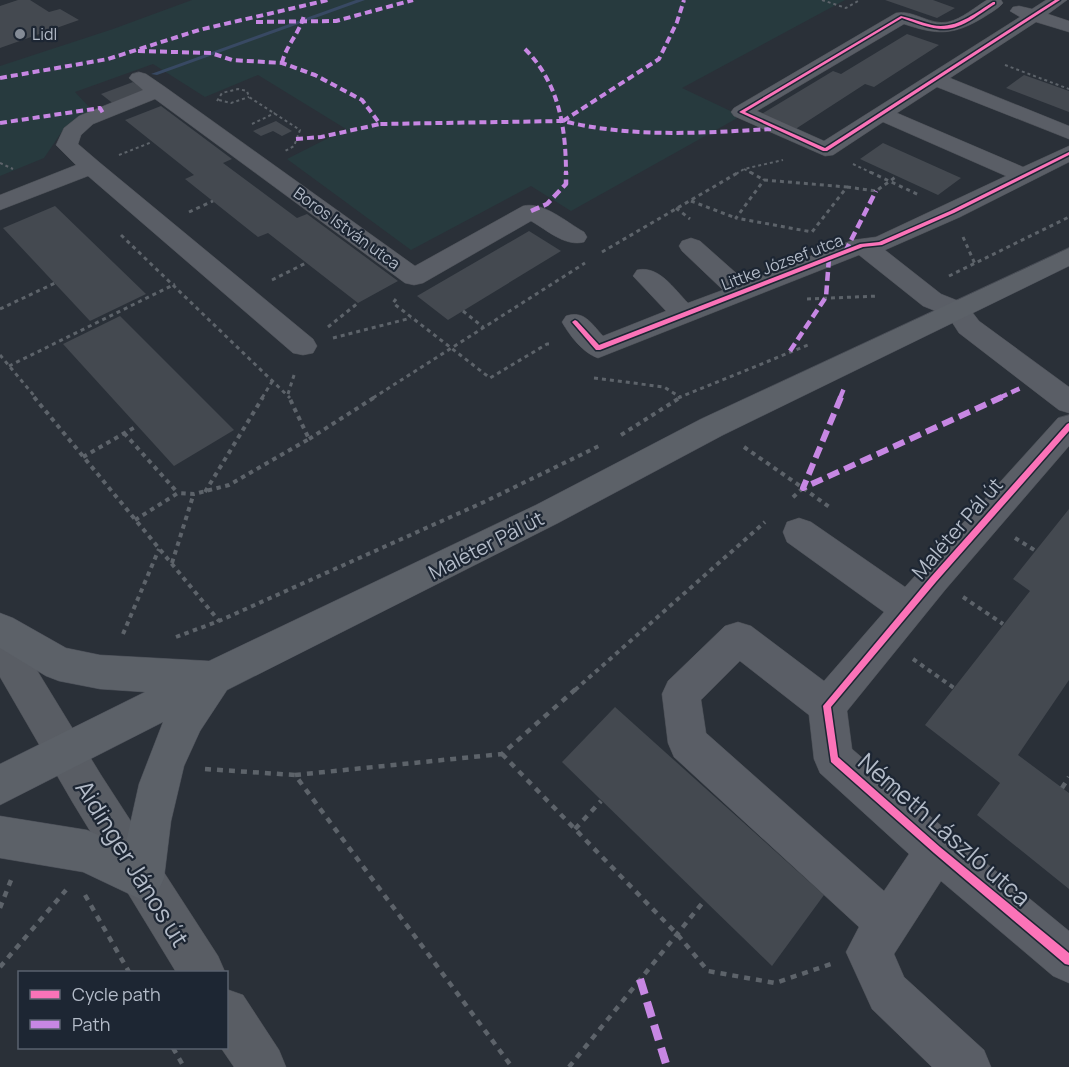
<svg xmlns="http://www.w3.org/2000/svg" width="1069" height="1067" viewBox="0 0 1069 1067" font-family="Manrope,sans-serif">
  <rect width="100%" height="100%" fill="#2a3038"/>
  <polygon fill="#273a3e" points="192,0 845,0 682,88 741,116 571,211 531,186 411,250 287,159 346,129 258,75 205,97 153,64 75,92 92,110 65,127 44,158 0,176 0,66 113,29"/>
  <g fill="none" stroke-linecap="round" stroke-linejoin="round">
    <polygon fill="#384963" fill-rule="evenodd" points="356,0 365,0 157,75 151,74"/>
  </g>
  <g fill="#444950">
    <polygon points="18,0 30,0 49,12 60,9 79,20 0,48 0,6"/>
    <polygon points="885,0 933,0 955,8 937,18"/>
    <polygon points="907,34 939,45 874,87 865,84 794,130 760,115 833,71 841,74"/>
    <polygon points="1024,75 1069,91 1069,112 1006,88"/>
    <polygon points="133,82 148,93 115,105 101,94"/>
    <polygon points="161,106 232,159 223,163 297,218 307,214 398,281 358,303 268,233 258,237 185,179 194,175 125,120"/>
    <polygon points="276,121 292,131 282,136 273,131 261,136 253,131"/>
    <polygon points="883,143 961,178 938,195 860,159"/>
    <polygon points="55,206 146,294 90,321 3,228"/>
    <polygon points="529,231 561,251 448,320 417,296"/>
    <polygon points="120,316 234,430 174,466 63,344"/>
    <polygon points="1069,509 1069,680 1018,755 1069,793 1069,889 977,815 1000,783 925,725 1030,591 1013,579"/>
    <polygon points="615,707 824,895 772,966 562,762"/>
  </g>
  <g fill="none" stroke-linecap="round" stroke-linejoin="round">
    <defs>
      <g id="street">
        <path d="M987,0H1001L1003,3C998,9 990,13 984,17C953,36 937,35 904,24L757,111L824,141L1020,17L1010,11L1013,7L1019,6L1032,9L1046,0H1067L1048,14L1069,21V32L1036,22L950,78L1069,126V139L937,87L897,113L1023,167L1069,146V162L960,217L885,250L941,294L966,304L979,321L1069,387V413L1059,410L959,333L948,316L923,306L859,255L598,358C583,353 570,336 562,322L566,316C584,310 591,323 603,336L666,311L633,276L637,270C659,265 674,289 688,303L723,290L682,251L679,246L682,241L691,238L700,241L745,281L853,240L876,237L1006,176L883,122L833,155L825,156L734,116L731,112L734,108L896,13C913,9 930,26 948,22C962,19 975,7 987,0Z"/>
        <path d="M139,72L146,74L165,87L415,266L523,206C543,201 566,222 584,232L587,237L584,242C565,247 547,230 531,221L423,283L414,285L405,283L155,99L93,124L81,135L78,144L99,162L313,339L317,346L313,353L303,355L293,353L88,176L0,210V195L76,165L56,145L64,128L79,116L143,90L129,78L132,74Z"/>
        <path d="M1069,415V446L945,590L847,711L852,749L952,835L1069,931V983L1053,976L941,881L894,954L904,977L984,1050L991,1067H932L872,1009L846,952L859,927L674,757L668,743L662,694L668,681L725,626L738,622L751,626L824,681L884,612L787,542L783,532L787,522L799,518L811,522L905,587L1058,418ZM740,661L809,715L814,759L820,773L909,854L884,891L706,733L701,700Z"/>
      </g>
      <g id="secondary">
        <polygon points="0,626 13,631 101,775 218,956 225,972 176,972 73,803 0,677"/>
        <polygon points="226,989 243,995 279,1050 286,1067 234,1067 221,1048 226,1048"/>
      </g>
      <polygon id="primary" points="1069,248 1069,266 723,435 558,523 227,690 200,731 184,766 171,821 164,878 157,893 142,900 83,872 0,858 0,816 87,830 125,847 139,784 163,722 0,805 0,764 145,692 100,689 59,681 46,676 0,648 0,613 13,618 66,648 100,655 209,661 536,505 701,419"/>
    </defs>
    <use href="#street" stroke="#484c53" stroke-width="1"/>
    <use href="#secondary" stroke="#484c53" stroke-width="1"/>
    <use href="#primary" stroke="#484c55" stroke-width="1"/>
    <g stroke="#5d636a" stroke-width="2" stroke-dasharray="3 3" stroke-linecap="butt">
      <polyline points="822,0 846,8 860,0"/>
      <polyline points="1005,65 1069,89"/>
      <polyline points="219,100 231,103 249,97"/>
      <polyline points="217,101 222,93 238,89 247,91 249,97 300,130 294,146 285,151"/>
      <polyline points="252,124 275,113"/>
      <polyline points="119,155 152,142"/>
      <polyline points="0,163 13,169"/>
      <polyline points="853,164 874,174"/>
      <polyline points="744,169 753,174"/>
      <polyline points="736,174 744,169 783,160"/>
    </g>
    <g stroke="#5d636a" stroke-width="3" stroke-dasharray="4 4" stroke-linecap="butt">
      <polyline points="750,172 764,180"/>
      <polyline points="870,172 919,195"/>
      <polygon points="764,180 847,187 812,232 736,218"/>
      <polyline points="847,187 876,191 897,176"/>
      <polyline points="691,201 736,218"/>
      <polyline points="676,208 690,219"/>
      <polyline points="189,212 213,201"/>
      <polyline points="121,235 290,398"/>
      <polyline points="963,237 975,264"/>
      <polyline points="602,252 739,172"/>
      <polyline points="949,276 1069,217"/>
      <polyline points="272,280 306,263"/>
      <polyline points="396,299 393,303 490,378 547,344 552,344"/>
      <polyline points="807,299 878,296"/>
      <polyline points="0,309 55,283"/>
      <polyline points="463,311 483,327"/>
      <polyline points="328,327 358,303"/>
      <polyline points="333,338 411,318"/>
      <polyline points="0,355 36,398"/>
      <polyline points="9,366 175,284"/>
      <polyline points="594,378 664,387 680,397"/>
      <polyline points="288,394 295,372"/>
      <polyline points="262,398 273,380"/>
      <polyline points="373,398 585,263"/>
      <polyline points="678,398 808,345"/>
    </g>
    <g stroke="#5d636a" stroke-width="4" stroke-dasharray="4.5 4.5" stroke-linecap="butt">
      <polyline points="34,397 219,621"/>
      <polyline points="124,433 178,493"/>
      <polyline points="621,435 681,397"/>
      <polyline points="309,439 375,397"/>
      <polyline points="744,447 803,488 791,499"/>
      <polyline points="83,457 137,426"/>
      <polyline points="803,488 832,509"/>
      <polyline points="205,492 263,397"/>
      <polyline points="135,520 178,493 194,494 229,485 309,439 289,397"/>
      <polyline points="1015,538 1036,551"/>
      <polyline points="172,563 193,496"/>
      <polyline points="963,597 1003,624"/>
      <polyline points="123,634 159,549"/>
      <polyline points="176,637 219,621 484,502 601,445"/>
      <polyline points="913,659 954,688"/>
      <polyline points="575,690 765,522"/>
    </g>
    <g stroke="#5d636a" stroke-width="4.5" stroke-dasharray="6 6" stroke-linecap="butt">
      <polyline points="502,754 677,934 708,971 775,983 831,964"/>
      <polyline points="205,769 295,775 512,1067"/>
      <polyline points="295,775 502,754 577,688"/>
      <polyline points="1062,788 1069,777"/>
      <polyline points="575,829 601,801"/>
      <polyline points="85,895 129,972"/>
      <polyline points="0,908 11,880"/>
      <polyline points="0,967 66,890"/>
      <polyline points="173,1048 184,1067"/>
      <polyline points="569,1067 704,901"/>
    </g>
    <use href="#street" fill="#5a5e66" fill-rule="evenodd"/>
    <use href="#secondary" fill="#595d64" fill-rule="evenodd"/>
    <use href="#primary" fill="#5c6168" fill-rule="evenodd"/>
    <g stroke="#c787e3" stroke-width="4" stroke-dasharray="7 4" stroke-linecap="butt">
      <polyline points="256,22 336,21 413,0"/>
      <path d="M525,49C559,83 566,128 566,174"/>
      <path d="M138,51L211,53L232,60L282,63L315,75L362,100L380,124L563,121C631,138 701,133 771,129"/>
      <path d="M282,63C286,45 300,33 304,15"/>
      <polyline points="0,78 108,59 199,30 328,0"/>
      <polyline points="563,121 659,59 677,22 684,0"/>
      <polyline points="0,123 100,108 103,113"/>
      <polyline points="296,139 321,137 380,124"/>
    </g>
    <g stroke="#c787e3" stroke-width="4.5" stroke-dasharray="9 4.5" stroke-linecap="butt">
      <polyline points="531,211 547,204 566,184 566,172"/>
      <polyline points="845,252 876,191"/>
      <polyline points="790,351 826,297 829,258"/>
      <polyline points="840,398 845,386"/>
      <polyline points="999,398 1023,387"/>
    </g>
    <polyline stroke="#c787e3" stroke-width="6" stroke-dasharray="12 6" stroke-linecap="butt" points="841,397 803,488 1002,397"/>
    <polyline stroke="#c787e3" stroke-width="8" stroke-dasharray="16 8" stroke-linecap="butt" points="640,979 667,1067"/>
    <defs>
      <g id="cycleway">
        <path d="M1055,0H1060L827,151H823L739,112L901,16C911,18 922,23 932,25C955,30 974,14 993,2H995V4C980,13 963,29 944,29C930,29 916,23 902,18L745,112L825,148Z"/>
        <polygon points="1069,152 1069,155 954,213 882,245 863,247 600,350 596,350 572,322 575,320 577,321 599,345 860,244 879,242 950,211"/>
        <polygon points="1069,423 1069,431 936,582 831,707 838,757 940,847 1069,953 1069,965 1065,964 934,853 831,762 823,706 930,578 1067,424"/>
      </g>
    </defs>
    <use href="#cycleway" stroke="#1d2633" stroke-width="3"/>
    <use href="#cycleway" fill="#fb73b8" fill-rule="evenodd"/>
  </g>
  <circle fill="#848b96" stroke="#1d2633" stroke-width="2" cx="20" cy="34" r="6"/>
  <g text-anchor="middle" dominant-baseline="central" stroke-width="4.5" stroke-linejoin="round" paint-order="stroke">
    <g font-size="16" fill="#b4bcc9" stroke="#1d2633" text-anchor="start">
      <text x="32" y="34">Lidl</text>
    </g>
    <g font-size="16" fill="#b4bcc9" stroke="#1d2633">
      <text transform="translate(347 228) rotate(36)">Boros István utca</text>
      <text transform="translate(782 262) rotate(-21)">Littke József utca</text>
    </g>
    <g font-size="20" fill="#b4bcc9" stroke="#1d2633">
      <text transform="translate(957 528) rotate(-49)">Maléter Pál út</text>
      <text transform="translate(486 545) rotate(-27)">Maléter Pál út</text>
    </g>
    <g font-size="24" fill="#b4bcc9" stroke="#1d2633">
      <text transform="translate(945 829) rotate(41)">Németh László utca</text>
      <text transform="translate(133 863) rotate(58)">Aidinger János út</text>
    </g>
  </g>
  <rect x="18" y="971" width="210" height="78" fill="#1d2633" stroke="#59626f" stroke-width="1.5"/>
  <rect x="30" y="990" width="30" height="9" fill="#fb73b8" stroke="#59626f" stroke-width="1.5"/>
  <text x="72" y="1001" font-size="18" fill="#b4bcc9">Cycle path</text>
  <rect x="30" y="1020" width="30" height="9" fill="#c787e3" stroke="#59626f" stroke-width="1.5"/>
  <text x="72" y="1031" font-size="18" fill="#b4bcc9">Path</text>
</svg>
